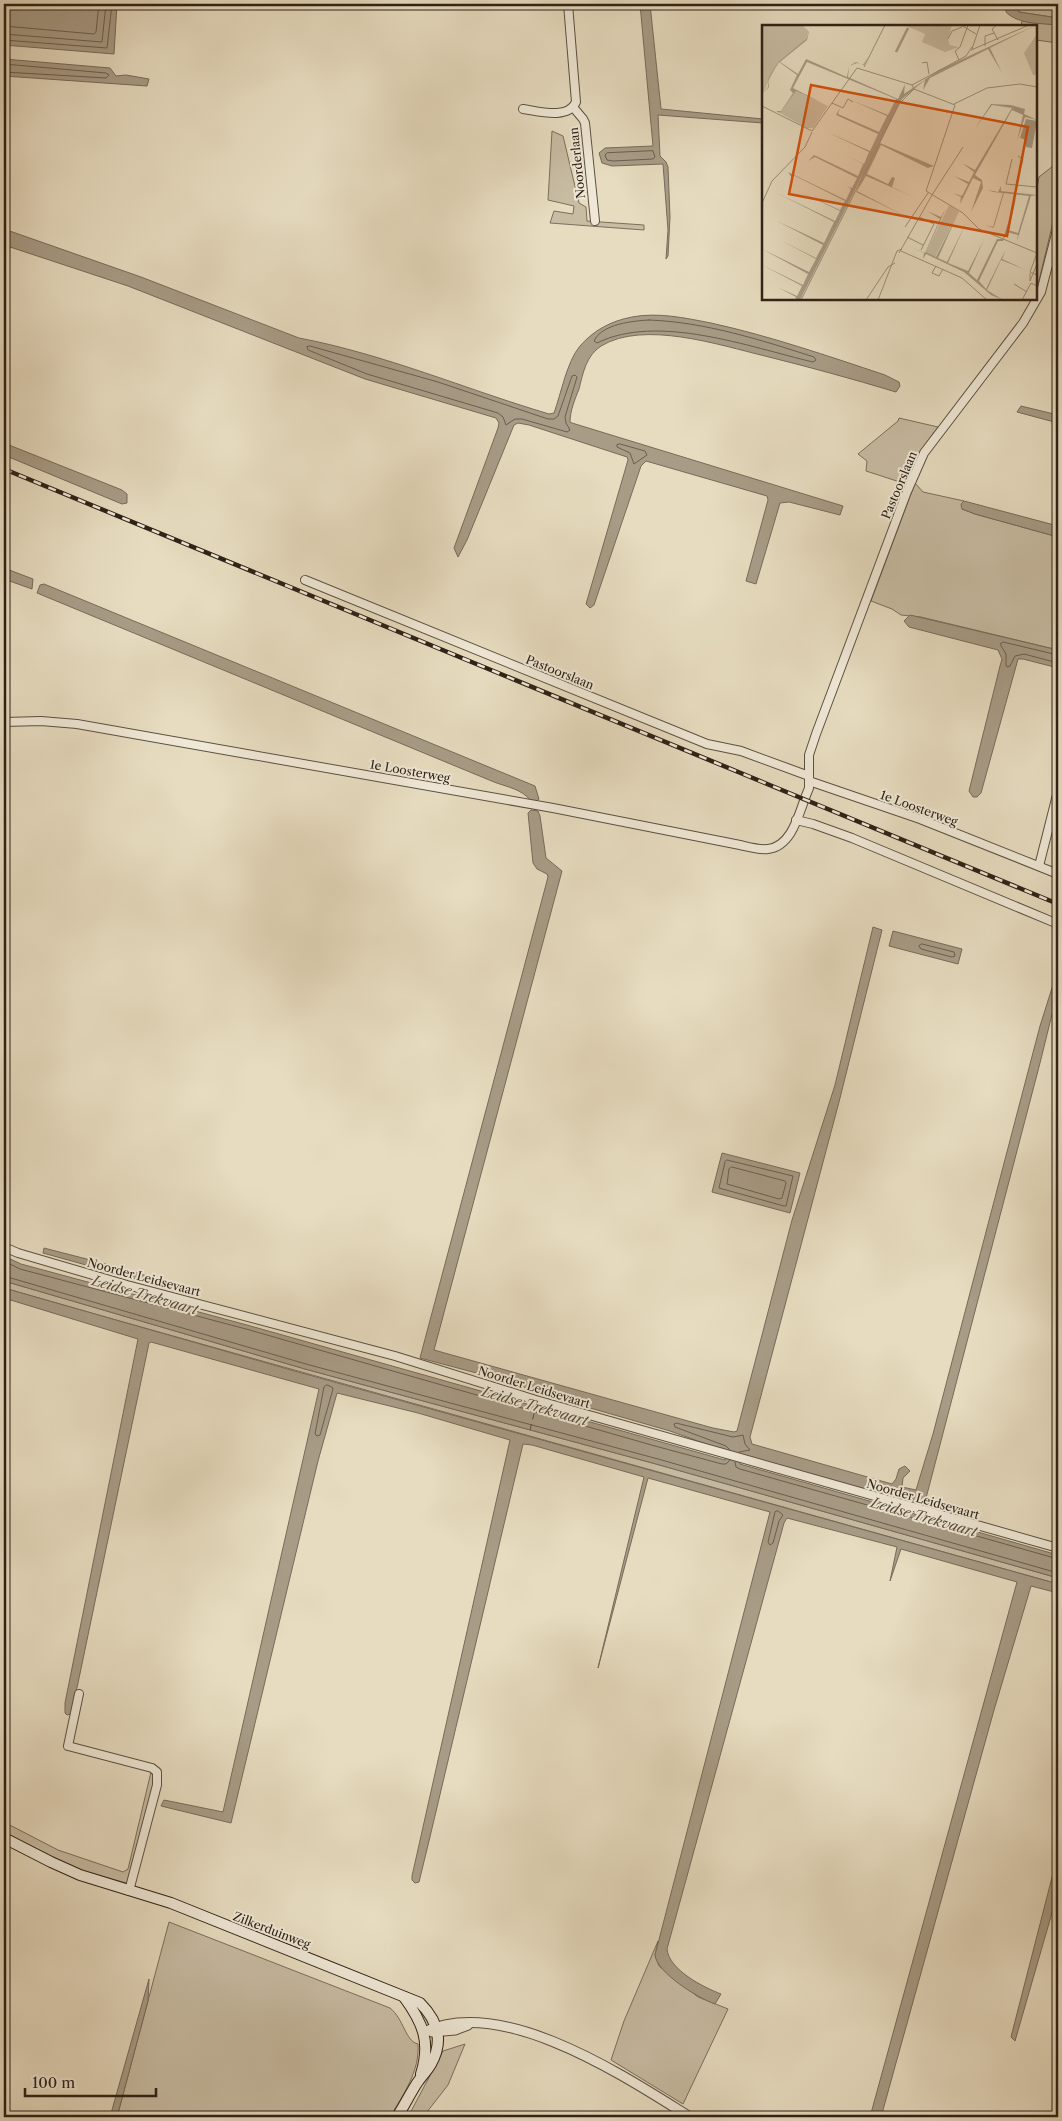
<svg xmlns="http://www.w3.org/2000/svg" width="1062" height="2121" viewBox="0 0 1062 2121" font-family="'Libre Caslon Text',serif">
  <rect width="100%" height="100%" fill="#e7dcc0"/>
  <filter id="stains"><feTurbulence type="fractalNoise" baseFrequency=".004" numOctaves="4"/><feColorMatrix values="0 0 0 0 .2 0 0 0 0 .09 0 0 0 0 .02 0 0 0 .5 -.17"/></filter>
  <radialGradient id="worn" r=".72"><stop offset=".6" stop-color="#630" stop-opacity="0"/><stop offset="1" stop-color="#630" stop-opacity=".3"/></radialGradient>
  <g fill="#c8bca3" stroke="#7b6e5d">
    <polygon points="1016,4 1034,4 1034,6 1058,8 1058,18 1019,12"/>
    <polygon points="1022,21 1058,25 1058,43 1036,40 1036,26 1021,26"/>
    <polygon points="552,131 563,136 579,203 586,207 587,221 644,225 644,230 550,223 554,211 573,214 574,206 548,200"/>
    <polygon points="1053,166 1058,167 1058,201 1038,285 1036,285 1036,193 1039,177"/>
    <polygon points="899,418 938,427 922,449 906,484 866,471 867,461 858,454 898,421"/>
    <polygon points="915,483 923,492 964,501 962,509 975,514 1058,537 1058,650 921,617 901,615 892,609 871,601"/>
    <polygon points="4,1281 305,1369 656,1464 1058,1578 1058,1584 116,1320 4,1288"/>
    <polygon points="151,1772 156,1778 131,1878 126,1883 77,1869 4,1832 4,1822 58,1850 123,1872 128,1869"/>
    <path d="M169,1922L390,2008C404,2019 405,2041 418,2044C420,2071 403,2095 390,2117H117Z"/>
    <polygon points="658,1941 655,1955 659,1966 698,1997 728,2009 683,2104 611,2060 624,2021"/>
    <polygon points="465,2044 448,2085 423,2117 408,2117 443,2051"/>
  </g>
  <g fill="#a89c87" stroke="#776b5a">
    <polygon points="4,4 117,4 114,54 4,45"/>
    <polygon points="640,4 650,4 661,109 763,119 763,123 658,115 660,156 666,162 668,167 670,217 668,256 666,259 668,230 663,164 612,166 602,163 599,153 605,148 653,146"/>
    <path d="M1006,4H1016L1019,12L1058,18V25C1041,23 1019,25 1006,12Z"/>
    <polygon points="4,59 110,68 116,76 126,75 149,79 147,86 4,76"/>
    <path d="M4,229L141,277L299,338C384,354 465,389 549,414L554,413C561,394 567,361 580,346C594,330 611,321 632,317C658,312 685,318 711,323C770,336 828,356 885,375L899,382L900,386L896,392C853,379 809,367 765,356C719,345 644,320 601,346C586,356 583,373 579,389C575,399 570,411 570,422L572,423L843,506L840,515L789,502L780,503L756,584L746,581L768,500L767,496L646,461L641,466L594,605L590,608L586,604L628,460L627,457L529,425L518,423L514,425L467,540L458,557L454,548L498,428L499,423L496,418L365,379L128,286L4,245Z"/>
    <polygon points="1021,406 1058,415 1058,423 1017,412"/>
    <polygon points="4,443 122,490 127,494 127,503 122,504 4,455"/>
    <polygon points="964,501 1058,526 1058,537 975,514 962,509 961,504"/>
    <polygon points="4,568 33,579 32,589 4,579"/>
    <path d="M44,584L535,786L539,799L536,802L531,801C522,789 507,787 494,782L37,593L40,585Z"/>
    <polygon points="910,615 1058,650 1058,668 1023,659 1018,659 981,793 977,797 973,797 969,791 1000,666 1002,659 998,650 909,627 904,621"/>
    <polygon points="531,810 538,811 540,816 546,858 562,871 434,1350 713,1428 734,1432 737,1431 792,1220 835,1085 873,927 882,930 839,1102 750,1437 752,1444 892,1484 896,1479 899,1469 905,1466 910,1471 903,1478 902,1487 916,1490 933,1434 1040,1026 1058,969 1058,990 1040,1063 925,1502 918,1505 742,1456 740,1464 1058,1555 1058,1578 656,1464 305,1369 4,1281 4,1256 21,1264 247,1325 725,1460 726,1451 670,1431 552,1397 499,1379 420,1358 548,877 547,874 537,869 533,863 528,813"/>
    <polygon points="893,931 962,949 958,964 889,946"/>
    <polygon points="722,1153 800,1173 790,1213 712,1192"/>
    <path d="M44,1248C93,1261 144,1272 190,1292V1294L43,1253Z"/>
    <path d="M4,1288L291,1370L1058,1584V1593L1031,1586L994,1710L881,2117H870L1017,1582L901,1549L890,1581L897,1547L787,1518L784,1523L667,1949C669,1970 703,1987 721,1994L715,2004C698,1998 657,1973 655,1955L770,1512L648,1478L598,1668L644,1477L532,1445L523,1444L429,1841L419,1882L415,1883L412,1880V1876L510,1440L418,1413L337,1393L318,1461L231,1823L161,1806L164,1800L223,1812L319,1389L151,1342L149,1343L78,1683L71,1714L67,1715L65,1713V1703L138,1339L4,1298Z"/>
    <polygon points="1058,1854 1058,1892 1015,2041 1011,2037"/>
    <polygon points="149,1979 148,2001 117,2117 110,2117"/>
  </g>
  <g fill="none" stroke-linecap="round" stroke-linejoin="round">
    <g stroke="#6b5e4f" stroke-width="1">
      <polyline points="4,26 94,34 96,32 99,4"/>
      <polyline points="4,34 102,42 106,4"/>
      <polyline points="4,40 107,48 112,4"/>
      <polyline points="4,64 106,73 109,75 106,78 4,72"/>
      <polygon points="653,151 655,157 653,159 613,161 607,160 605,155 607,153"/>
      <path d="M649,320C705,322 761,340 814,357L816,360L813,362C749,347 658,313 597,343L594,341C602,324 632,321 649,320Z"/>
      <polygon points="310,346 438,382 548,419 554,419 558,416 572,376 575,375 577,377 565,417 566,423 570,430 567,432 522,419 515,419 506,425 503,417 498,413 367,374 308,350 307,347"/>
      <polygon points="620,444 645,451 647,455 634,464 630,453 617,447 617,445"/>
      <polyline points="1058,655 1003,642 1000,644 1006,654 1006,665 1007,667 1010,666 1015,656 1024,654 1058,663"/>
      <polygon points="922,944 954,952 955,956 952,957 921,949 919,946"/>
      <polygon points="727,1160 793,1176 786,1206 784,1206 719,1188 725,1162"/>
      <polygon points="732,1167 785,1181 786,1183 782,1198 779,1199 727,1184 729,1169"/>
      <polyline points="4,1261 20,1269 246,1329 655,1446 722,1464 726,1464 730,1460"/>
      <polyline points="4,1276 306,1364 658,1459 1058,1573"/>
      <polygon points="327,1385 332,1387 333,1389 320,1435 317,1436 315,1434 324,1387"/>
      <polyline points="730,1450 726,1446 675,1427 674,1424 676,1423 733,1437 743,1435 745,1444 750,1450 739,1452"/>
      <polyline points="735,1462 736,1467 740,1469 1058,1559"/>
      <polygon points="778,1511 783,1515 779,1521 773,1543 770,1545 768,1542 775,1512"/>
    </g>
    <polyline stroke="#594c3e" stroke-width="1" stroke-dasharray="6 5" stroke-linecap="butt" points="530,1430 536,1406"/>
    <defs>
      <g id="minor">
        <polyline points="573,107 583,119 585,123 595,221"/>
        <path d="M523,109C538,111 568,120 576,102L568,4"/>
        <polyline points="305,580 707,744 741,751 809,776"/>
        <path d="M4,722L41,721L77,724L553,808L740,845C749,847 759,850 768,849C793,846 799,812 807,793L809,788V755L816,734L906,494L924,453L1023,323L1041,292L1058,226"/>
        <polyline points="809,781 920,819 1058,874"/>
        <polyline points="796,820 813,824 852,838 1058,924"/>
        <polyline points="1039,866 1058,791"/>
        <polyline points="4,1247 18,1253 127,1285 395,1356 536,1400 1058,1548"/>
        <polyline points="79,1694 68,1746 152,1768 157,1772 157,1785 129,1891"/>
      </g>
      <g id="tertiary">
        <path d="M424,2032C503,1995 624,2076 690,2117"/>
        <polyline points="432,2032 455,2030 468,2025"/>
      </g>
      <g id="secondary">
        <path d="M4,1838L51,1862L80,1875L171,1903L420,2003C438,2021 444,2041 431,2064C427,2071 421,2077 417,2083C410,2094 404,2106 397,2117"/>
        <path d="M404,1997C423,2023 431,2042 421,2074"/>
      </g>
    </defs>
    <use href="#minor" stroke="#5c5041" stroke-width="10"/>
    <use href="#tertiary" stroke="#5c5041" stroke-width="11"/>
    <use href="#secondary" stroke="#2e2117" stroke-width="12"/>
    <use href="#minor" stroke="#efe8d6" stroke-width="8"/>
    <use href="#tertiary" stroke="#efe8d6" stroke-width="9"/>
    <use href="#secondary" stroke="#efe8d6" stroke-width="10"/>
    <defs>
      <polyline id="rail" points="4,469 1058,904"/>
    </defs>
    <use href="#rail" stroke="#2e2117" stroke-width="4.5"/>
    <use href="#rail" stroke="#efe8d6" stroke-width="2.5" stroke-dasharray="8" stroke-linecap="butt"/>
  </g>
  <g text-anchor="middle" dominant-baseline="central" stroke-width="4" stroke-linejoin="round" paint-order="stroke">
    <g font-size="12" fill="#2e2117" stroke="#efe8d6">
      <text transform="translate(577 163) rotate(-96)">Noorderlaan</text>
      <text transform="translate(899 485) rotate(-67)">Pastoorslaan</text>
      <text transform="translate(560 672) rotate(22)">Pastoorslaan</text>
      <text transform="translate(410 771) rotate(10)">1e Loosterweg</text>
      <text transform="translate(919 808) rotate(20)">1e Loosterweg</text>
      <text transform="translate(144 1277) rotate(15)">Noorder Leidsevaart</text>
      <text transform="translate(534 1387) rotate(17)">Noorder Leidsevaart</text>
      <text transform="translate(923 1499) rotate(16)">Noorder Leidsevaart</text>
      <text transform="translate(272 1930) rotate(21)">Zilkerduinweg</text>
    </g>
    <g font-size="14" font-style="italic" fill="#594c3e" stroke="#efe8d6">
      <text transform="translate(145 1295) rotate(16)">Leidse Trekvaart</text>
      <text transform="translate(535 1406) rotate(16)">Leidse Trekvaart</text>
      <text transform="translate(924 1517) rotate(16)">Leidse Trekvaart</text>
    </g>
  </g>
  <g transform="translate(762 25)">
    <rect width="275" height="275" fill="#e7dcc0"/>
    <path d="M0,0H40L47,8L43,15L16,37L0,70ZM142,0H190L186,15L188,20L197,22L183,27L160,17L163,9ZM275,9V50H271L262,28ZM34,66L66,81L51,103H45L18,88ZM187,180L197,187L173,232L164,227Z" fill="#c8bca3"/>
    <path d="M40,0L47,7L45,15L18,37L36,49L44,34L85,52L87,41L94,37L101,40L106,32L102,40L95,38L87,41L86,52L136,74L143,59L142,69L177,45L274,0L228,23L240,48L226,24L168,53L161,65L163,55L140,74L118,118L172,141L166,143L119,120L105,149L126,159L130,152L133,153L130,162L154,173L104,151L95,166L147,193L94,167L101,149L38,275H33L34,272L15,262L35,271L40,261L0,240L41,260L46,249L0,224L47,247L54,234L20,216L54,233L61,220L15,196L62,218L72,197L13,167L73,196L78,186L36,166L78,185L83,176L31,150L30,153L26,147L84,175L89,164L86,162L90,163L95,153L53,132L46,136L52,130L96,151L101,139L83,130L102,139L107,127L65,107L108,126L116,109L74,90L78,83L76,89L117,107L125,91L89,75L126,90L134,74L45,37L31,63L60,78L34,66L18,88L14,86H19L31,68L28,65L35,50L17,37L6,55L7,62L0,69L6,62V54L16,37L44,14L47,8ZM229,79L249,80L263,84L262,89L275,95L263,92L255,116L261,90L250,85L213,150L220,155L221,163L209,187L219,157L211,153L198,179L199,172L191,168L200,171L206,159L192,151L207,157L212,147L200,138L213,145L250,83L230,80L212,105ZM264,94L275,96L270,123L264,122V115L258,113ZM239,161V166L275,170L269,171L255,216L256,210L245,207L241,216H236L217,256L224,264L244,224L240,234L264,245L239,235L225,265L241,275L229,270L202,247L164,229L161,234L162,228L149,222L163,228L178,194L165,186L179,192L184,183L164,227L174,232L195,191L176,233L185,237L204,198L186,238L196,242L213,205L196,242L206,246L222,215L207,248L215,255L235,214H241L255,170L246,205L256,208L267,171L242,168L232,202L231,203L223,200L231,202L241,168L231,167L226,165L236,167Z" fill="#a89c87"/>
    <path fill="none" stroke="#a89c87" stroke-width="2.5" d="M134,27L146,3"/>
    <path fill="none" stroke="#9d917c" stroke-width="1" d="M199,0L214,9M235,0L230,4L236,15M186,14L190,6L200,2M223,21V11L232,8M210,24L218,0M209,25L267,0M197,35L193,26L198,22L206,0M160,38L165,37L167,49M102,42L123,0M150,60L152,64L193,80L164,166L201,188L217,204L275,228M70,78L81,83L86,74L91,77M192,79L225,63L258,59L275,62M0,81L50,106L95,43L150,60L204,31L210,22M250,134L244,159L275,162M254,160L261,134L256,131M170,170L201,122M0,178L10,156L43,122L50,107M157,192L172,199L159,225M143,202L166,168M145,212L161,220M139,226L200,253L225,275M137,228L170,170M275,228L268,247L275,250M174,241L170,248L177,251L181,244M268,248V256L275,239M252,259L265,267M39,275L137,79L152,64M104,275L126,242L133,238M116,275L135,226L140,224M260,275L269,258L275,261"/>
    <path fill="#d5530d" fill-opacity="0.15" stroke="#d5530d" stroke-width="2.5" d="M49,60L266,102L245,211L27,169Z"/>
    <rect width="275" height="275" fill="none" stroke="#2e2117" stroke-width="2.5"/>
  </g>
  <rect width="1062" height="2121" fill="none" stroke="#e7dcc0" stroke-width="20"/>
  <rect x="5" y="5" width="1052" height="2111" fill="none" stroke="#2e2117" stroke-width="2.5"/>
  <rect x="10" y="10" width="1042" height="2101" fill="none" stroke="#2e2117"/>
  <path d="M25 2088v8h131v-8" fill="none" stroke="#2e2117" stroke-width="2.5"/>
  <text x="32" y="2088" font-size="15" fill="#2e2117" stroke="#efe8d6" stroke-width="4" paint-order="stroke">100 m</text>
  <rect width="100%" height="100%" filter="url(#stains)"/>
  <rect width="100%" height="100%" fill="url(#worn)"/>
</svg>
